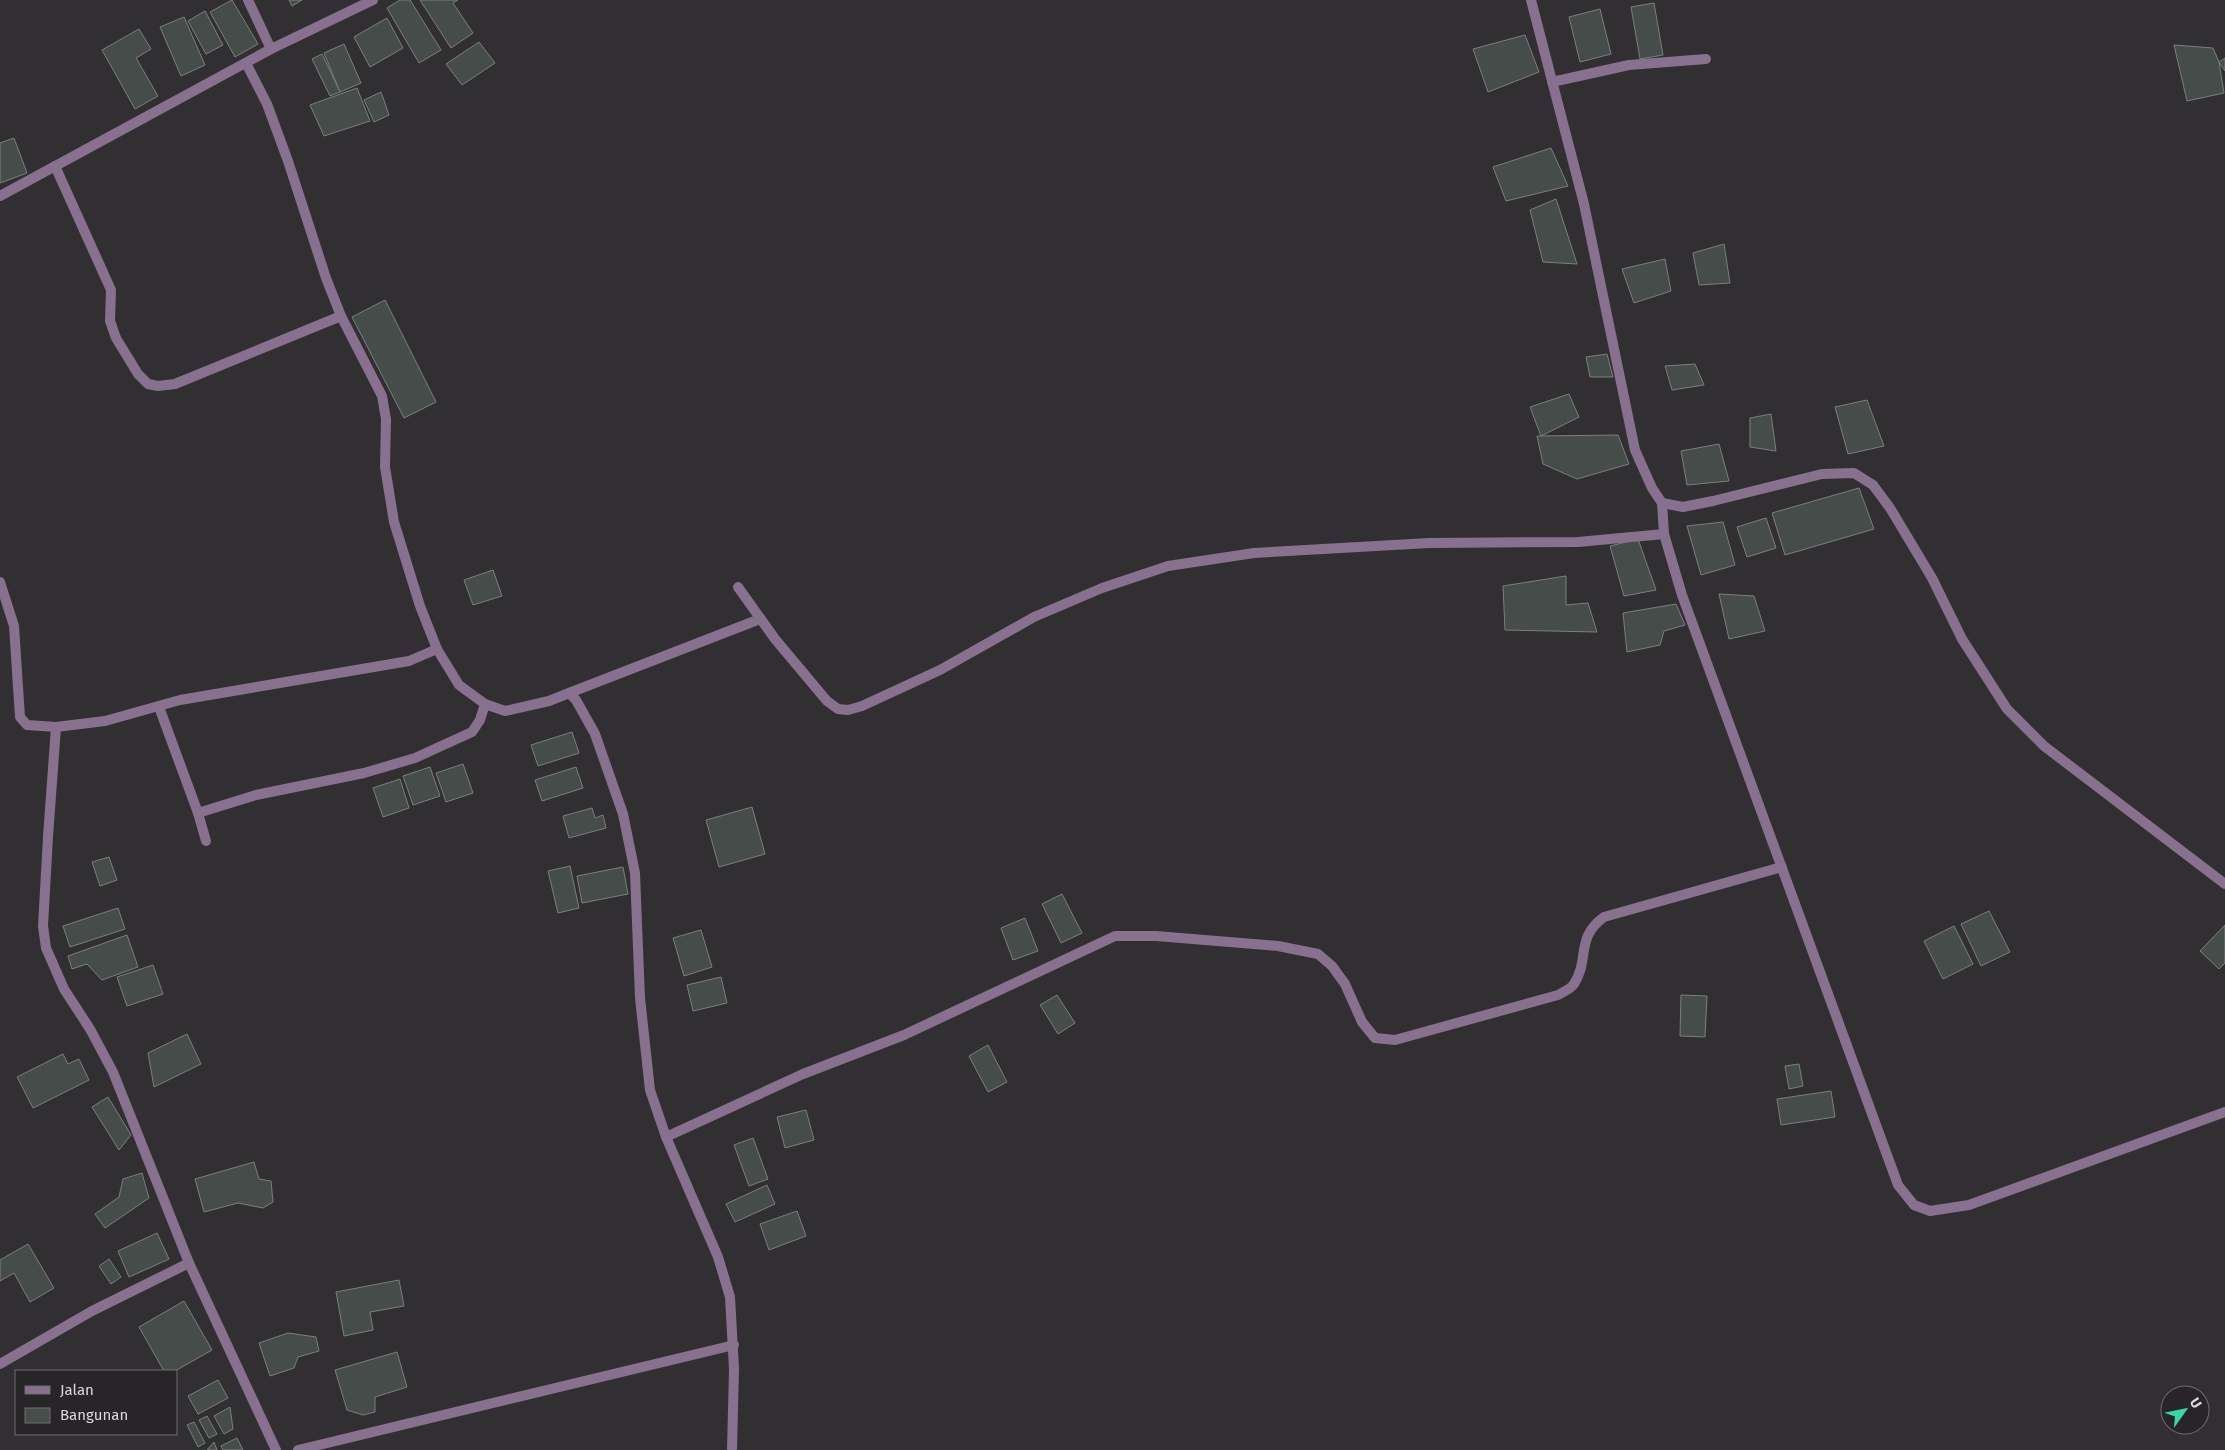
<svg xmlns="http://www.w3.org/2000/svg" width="2225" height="1450" viewBox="0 0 2225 1450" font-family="'Fira Sans',sans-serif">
  <rect width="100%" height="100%" fill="#322f33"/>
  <g fill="#464c49" stroke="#7a807d">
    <polygon points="232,0 258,44 235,57 210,12"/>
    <polygon points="289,0 302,0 292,6"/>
    <polygon points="400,0 410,0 441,50 419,63 387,8"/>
    <polygon points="420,0 458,0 453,3 473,33 451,48"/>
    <polygon points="1654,3 1663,55 1640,59 1631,7"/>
    <polygon points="1600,9 1611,54 1580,62 1569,17"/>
    <polygon points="205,11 223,45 206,54 188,21"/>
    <polygon points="184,17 205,65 181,76 160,27"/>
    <polygon points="387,18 403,48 370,67 354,37"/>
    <polygon points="139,29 151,49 136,58 158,96 135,109 102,50"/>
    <polygon points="1525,35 1539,72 1488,92 1473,49"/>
    <polygon points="479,42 495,63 462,85 446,64"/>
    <polygon points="344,44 361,83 340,92 324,53"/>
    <polygon points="2174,45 2213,48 2219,62 2224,93 2187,101"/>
    <polygon points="322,54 340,92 330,96 312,59"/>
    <polygon points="2225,58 2225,71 2219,62"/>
    <polygon points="357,88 370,121 324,136 310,105"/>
    <polygon points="381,92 389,115 374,122 364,100"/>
    <polygon points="14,138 27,173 0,183 0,143"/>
    <polygon points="1551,148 1568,186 1506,201 1493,167"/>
    <polygon points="1556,199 1577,264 1543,262 1530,210"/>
    <polygon points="1724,244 1730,283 1699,285 1693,253"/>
    <polygon points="1665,259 1671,291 1634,303 1622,269"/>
    <polygon points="385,300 436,402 404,418 352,317"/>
    <polygon points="1607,354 1613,377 1590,377 1586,357"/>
    <polygon points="1695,364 1704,385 1672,390 1665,366"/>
    <polygon points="1569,394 1579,417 1541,436 1530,407"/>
    <polygon points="1867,400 1884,446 1848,454 1835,407"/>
    <polygon points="1771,414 1776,451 1750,447 1750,418"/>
    <polygon points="1618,435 1629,464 1577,479 1543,464 1537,436"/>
    <polygon points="1719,444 1729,481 1687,485 1681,451"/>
    <polygon points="1859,488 1874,529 1785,555 1772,513"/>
    <polygon points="1766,518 1776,548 1747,557 1737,527"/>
    <polygon points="1723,522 1735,565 1701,575 1687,526"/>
    <polygon points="1638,539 1656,590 1624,596 1610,546"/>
    <polygon points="493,570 502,596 473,605 464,580"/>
    <polygon points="1566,576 1566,605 1588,603 1597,632 1505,630 1503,586"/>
    <polygon points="1719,594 1754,596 1765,631 1729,639"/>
    <polygon points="1676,604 1685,625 1664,631 1660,645 1627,652 1623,613"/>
    <polygon points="572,732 579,753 538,766 531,745"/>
    <polygon points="463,764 473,793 446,802 436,773"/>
    <polygon points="430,767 440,796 413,805 403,776"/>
    <polygon points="576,767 583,788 542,801 535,780"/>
    <polygon points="400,779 409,808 383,817 373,788"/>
    <polygon points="752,807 765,854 719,867 706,820"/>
    <polygon points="592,808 595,818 603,815 606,828 569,838 563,816"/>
    <polygon points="109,857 117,880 100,886 92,862"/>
    <polygon points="570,866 579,908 558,913 548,871"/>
    <polygon points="623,867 628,894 582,903 577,876"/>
    <polygon points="1062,894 1082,933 1061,943 1042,904"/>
    <polygon points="118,908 125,929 70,947 63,926"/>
    <polygon points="1989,911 2010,952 1981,966 1961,924"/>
    <polygon points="1025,918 1038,951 1013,960 1001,928"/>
    <polygon points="2225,925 2225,963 2219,969 2200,951"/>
    <polygon points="1954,926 1973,964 1943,979 1924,941"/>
    <polygon points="701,930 712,967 684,976 673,938"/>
    <polygon points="127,935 138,967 102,980 87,964 72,969 68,956"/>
    <polygon points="153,965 163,994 127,1006 117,977"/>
    <polygon points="721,977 727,1003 693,1011 687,985"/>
    <polygon points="1057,995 1075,1023 1058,1034 1040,1005"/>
    <polygon points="1681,995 1707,996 1705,1037 1680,1036"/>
    <polygon points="187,1034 201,1064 154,1087 148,1053"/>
    <polygon points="988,1045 1007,1082 988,1092 969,1056"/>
    <polygon points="63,1054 68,1064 79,1059 89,1080 33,1108 17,1077"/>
    <polygon points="1799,1064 1803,1086 1789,1089 1785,1066"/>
    <polygon points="1831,1091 1835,1117 1781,1125 1777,1099"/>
    <polygon points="108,1097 131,1135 119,1150 92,1107"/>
    <polygon points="806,1110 814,1140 785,1148 777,1117"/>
    <polygon points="753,1138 768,1179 749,1186 734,1145"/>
    <polygon points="254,1162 259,1179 271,1181 273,1202 263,1208 238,1203 204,1212 195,1179"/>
    <polygon points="142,1173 149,1198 105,1228 95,1214 119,1197 123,1179"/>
    <polygon points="767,1185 775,1204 735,1222 726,1204"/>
    <polygon points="797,1211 806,1236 769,1250 760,1224"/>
    <polygon points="157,1233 169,1259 129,1277 118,1251"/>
    <polygon points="28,1244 54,1288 30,1302 14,1273 0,1281 0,1260"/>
    <polygon points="109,1259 121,1277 111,1284 99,1266"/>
    <polygon points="399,1280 404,1306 370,1312 373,1330 344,1336 336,1292"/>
    <polygon points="184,1301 212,1350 175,1371 164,1371 139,1327"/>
    <polygon points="288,1333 316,1337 319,1351 298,1357 294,1368 270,1376 259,1343"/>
    <polygon points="397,1352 407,1387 375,1397 375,1412 363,1415 347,1410 335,1370"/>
    <polygon points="218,1380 228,1398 198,1414 188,1396"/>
    <polygon points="230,1407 233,1429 224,1434 214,1416"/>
    <polygon points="207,1416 217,1434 209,1438 199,1420"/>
    <polygon points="194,1422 205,1443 198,1447 187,1425"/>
    <polygon points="237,1438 243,1450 223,1450 221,1446"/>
    <polygon points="214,1442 217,1450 207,1450"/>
  </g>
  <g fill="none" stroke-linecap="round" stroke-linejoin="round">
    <g stroke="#88718e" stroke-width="10">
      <polyline points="248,0 271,49"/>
      <polyline points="1531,0 1584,204 1635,450 1652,488 1662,503 1683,507 1713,501 1822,474 1854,473 1873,485 1890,508 1932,578 1962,639 2007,709 2044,746 2225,884"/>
      <polyline points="246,63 267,104 288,161 326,278 341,316 382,396 386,419 385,467 394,522 420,606 437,649 459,685 485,704 505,711 549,701 569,693 576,700 595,734 623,814 635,873 640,998 650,1090 666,1137 718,1257 730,1297 734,1369 732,1450"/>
      <polyline points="1552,82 1629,65 1706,59"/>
      <polyline points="55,166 111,290 110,321 116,338 138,374 148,384 158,386 175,384 341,316"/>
      <polyline points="0,196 271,49 373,0"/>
      <polyline points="1664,534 1682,595 1898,1185 1914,1205 1930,1211 1969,1205 2225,1112"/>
      <polyline points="0,582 14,626 20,717 27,725 56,727 105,721 180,700 409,661 437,649"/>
      <polyline points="738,587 775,639 827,701 838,709 848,710 862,706 940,670 1034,617 1102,588 1168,566 1254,553 1429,543 1578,542 1664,534 1662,503"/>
      <polyline points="569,693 760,619"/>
      <polyline points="159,707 198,813 206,841"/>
      <polyline points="56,727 48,837 43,926 46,948 64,989 90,1029 113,1072 189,1263 276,1450"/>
      <polyline points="198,813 256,795 364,773 415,758 472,732 480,720 485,704"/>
      <path d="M666,1137L803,1074L904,1035L1115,936H1156L1278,946L1318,954L1332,966L1345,984L1362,1022L1375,1038L1395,1040L1558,995C1563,992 1571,989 1574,984C1590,959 1575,938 1604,917L1782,867"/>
      <polyline points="0,1364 92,1311 189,1263"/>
      <polyline points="298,1450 734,1345"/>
    </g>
  </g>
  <rect x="15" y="1370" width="162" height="65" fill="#282529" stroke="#706d71"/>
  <rect x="25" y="1386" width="25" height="8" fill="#88718e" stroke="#706d71"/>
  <text x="60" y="1395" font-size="15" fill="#dcdadd">Jalan</text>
  <rect x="25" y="1408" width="25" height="15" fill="#464c49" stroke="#706d71"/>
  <text x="60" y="1420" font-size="15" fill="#dcdadd">Bangunan</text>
  <g transform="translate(2185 1410) rotate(57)"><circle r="24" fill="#282529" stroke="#706d71"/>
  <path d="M0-4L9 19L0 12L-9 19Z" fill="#3bd4a4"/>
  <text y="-8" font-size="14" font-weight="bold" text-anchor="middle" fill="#dcdadd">U</text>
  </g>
</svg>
